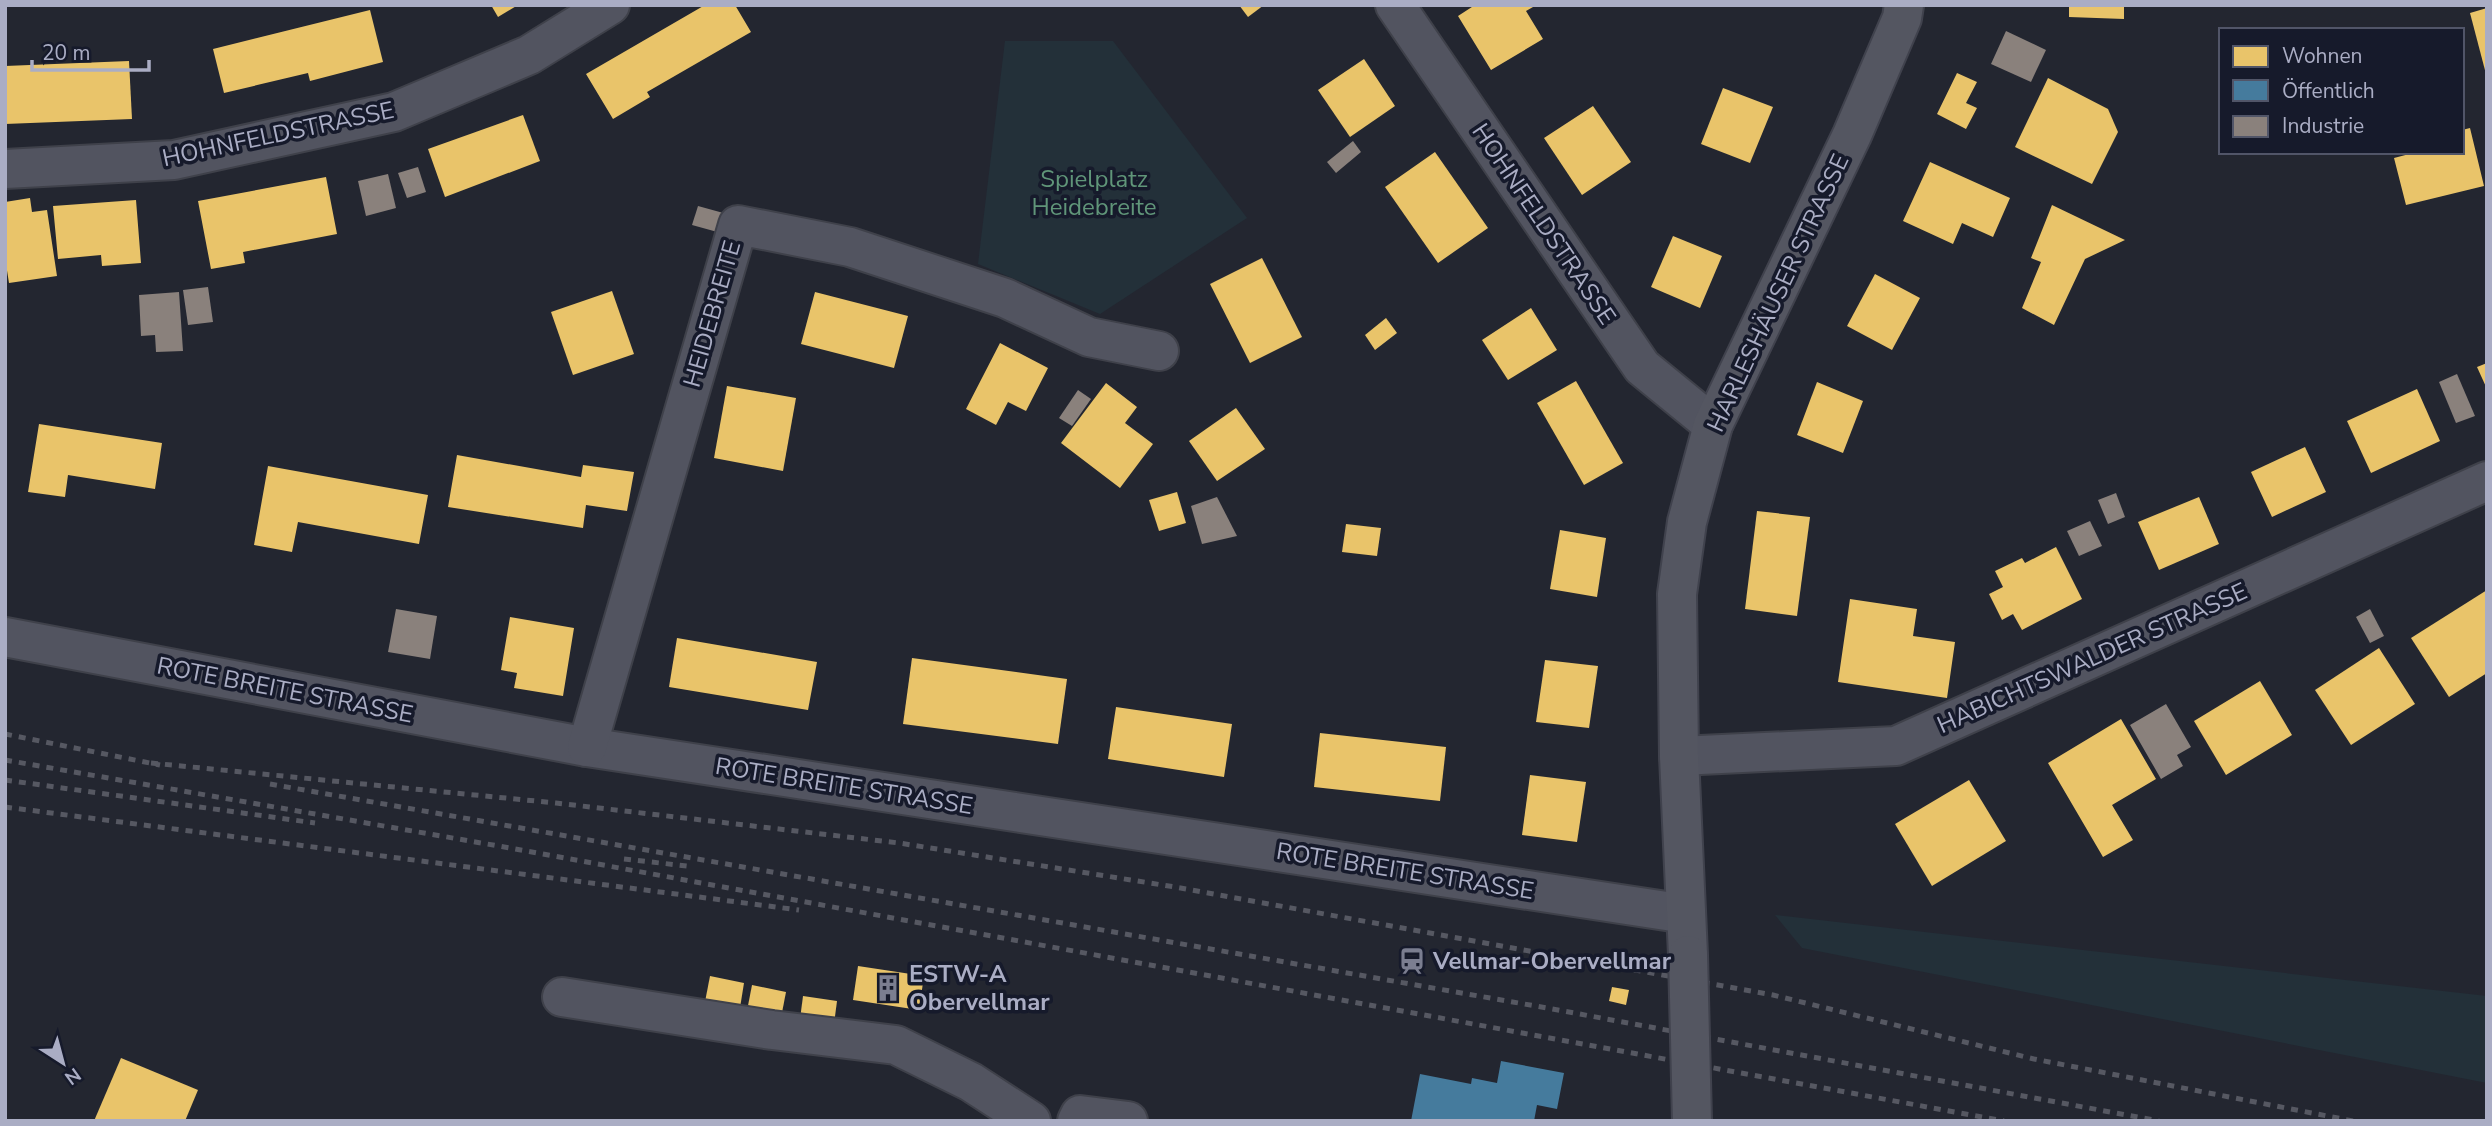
<svg xmlns="http://www.w3.org/2000/svg" width="2492" height="1126" viewBox="0 0 2492 1126" font-family="'Nunito Sans',sans-serif">
  <rect width="100%" height="100%" fill="#232630"/>
  <g fill="#233039">
    <polygon points="1005,41 1113,41 1247,218 1100,314 978,264"/>
    <polygon points="1775,915 2487,996 2487,1083 1802,948"/>
  </g>
  <g fill="#e9c46a">
    <polygon points="491,5 518,5 498,17"/>
    <polygon points="705,5 735,5 751,32 647,92 650,97 613,119 586,74"/>
    <polygon points="1239,5 1264,5 1248,17"/>
    <polygon points="1475,5 1532,5 1533,7 1526,11 1543,39 1491,70 1458,16"/>
    <polygon points="2069,5 2124,5 2124,19 2069,17"/>
    <polygon points="2487,8 2487,74 2486,74 2470,13"/>
    <polygon points="370,10 383,62 310,81 308,73 224,93 213,49"/>
    <polygon points="1364,59 1395,106 1350,137 1318,90"/>
    <polygon points="129,61 132,119 5,124 5,66"/>
    <polygon points="1957,73 1977,82 1966,103 1977,108 1966,129 1937,114"/>
    <polygon points="2048,78 2108,109 2118,132 2092,184 2015,147"/>
    <polygon points="1723,88 1773,107 1750,163 1701,144"/>
    <polygon points="1593,106 1631,162 1582,195 1544,138"/>
    <polygon points="523,115 540,161 445,197 428,149"/>
    <polygon points="2470,128 2484,186 2406,205 2394,158 2417,152 2462,152 2462,130"/>
    <polygon points="1435,152 1488,228 1438,263 1385,187"/>
    <polygon points="1930,162 2010,198 1993,237 1962,223 1953,244 1903,221"/>
    <polygon points="326,177 337,234 243,252 245,263 211,269 198,201"/>
    <polygon points="30,198 32,212 47,210 57,276 9,283 5,258 5,202"/>
    <polygon points="136,200 141,263 102,266 101,255 58,259 53,206"/>
    <polygon points="2052,205 2125,240 2085,259 2054,325 2022,308 2041,262 2031,258"/>
    <polygon points="1673,236 1722,256 1700,308 1651,287"/>
    <polygon points="1262,258 1302,337 1250,363 1210,284"/>
    <polygon points="1875,274 1920,298 1892,350 1847,326"/>
    <polygon points="612,291 634,354 573,375 551,312"/>
    <polygon points="815,292 908,316 894,368 801,344"/>
    <polygon points="1531,308 1557,350 1508,380 1482,340"/>
    <polygon points="1386,318 1397,333 1375,350 1365,335"/>
    <polygon points="1000,343 1048,368 1026,411 1008,402 996,425 966,409"/>
    <polygon points="2487,363 2487,389 2477,367"/>
    <polygon points="1576,381 1623,463 1584,485 1537,403"/>
    <polygon points="1817,382 1863,401 1843,453 1797,435"/>
    <polygon points="1106,383 1137,407 1125,423 1153,444 1120,488 1061,443"/>
    <polygon points="727,386 796,398 783,471 714,458"/>
    <polygon points="2417,389 2440,441 2371,473 2347,421"/>
    <polygon points="1236,408 1265,449 1217,481 1189,441"/>
    <polygon points="39,424 162,443 155,489 68,475 65,497 28,492"/>
    <polygon points="2305,447 2326,492 2272,517 2251,472"/>
    <polygon points="457,455 581,477 583,465 634,472 627,511 586,505 583,528 448,507"/>
    <polygon points="268,466 428,495 419,544 298,522 292,552 254,545"/>
    <polygon points="1177,492 1186,523 1159,531 1149,500"/>
    <polygon points="2199,497 2219,544 2159,570 2138,522"/>
    <polygon points="1757,511 1810,517 1797,616 1745,609"/>
    <polygon points="1346,524 1381,528 1377,556 1342,552"/>
    <polygon points="1560,530 1606,538 1597,597 1550,589"/>
    <polygon points="2056,547 2082,599 2022,630 2013,614 2002,620 1989,594 2003,587 1995,571 2022,558 2025,563"/>
    <polygon points="2487,590 2487,673 2449,697 2411,638"/>
    <polygon points="1850,599 1917,609 1913,636 1955,642 1947,698 1838,682"/>
    <polygon points="510,617 574,628 563,696 514,688 517,673 501,670"/>
    <polygon points="677,638 817,662 808,710 669,687"/>
    <polygon points="2379,648 2415,704 2351,745 2315,690"/>
    <polygon points="912,658 1067,679 1058,744 903,724"/>
    <polygon points="1545,660 1598,666 1589,728 1536,722"/>
    <polygon points="2260,681 2292,735 2226,775 2194,721"/>
    <polygon points="1116,707 1232,724 1224,777 1108,759"/>
    <polygon points="2121,719 2156,779 2112,805 2133,840 2103,857 2048,763"/>
    <polygon points="1320,733 1446,747 1440,801 1314,787"/>
    <polygon points="1530,775 1586,782 1577,842 1522,835"/>
    <polygon points="1969,780 2006,841 1932,886 1895,824"/>
    <polygon points="858,966 924,976 919,1010 853,1000"/>
    <polygon points="710,976 744,983 739,1014 704,1007"/>
    <polygon points="752,985 786,992 780,1023 746,1016"/>
    <polygon points="1612,987 1629,990 1626,1005 1609,1001"/>
    <polygon points="803,996 837,1001 833,1032 799,1027"/>
    <polygon points="121,1058 198,1090 185,1121 94,1121"/>
  </g>
  <polygon fill="#457b9d" points="1501,1061 1564,1073 1557,1109 1537,1105 1534,1121 1411,1121 1420,1074 1471,1084 1472,1078 1497,1083"/>
  <g fill="#8a817c">
    <polygon points="2006,31 2046,50 2031,82 1991,64"/>
    <polygon points="1353,141 1361,152 1336,173 1327,162"/>
    <polygon points="418,167 426,192 407,198 398,173"/>
    <polygon points="388,174 396,208 366,216 358,181"/>
    <polygon points="698,206 727,214 721,233 692,225"/>
    <polygon points="208,287 213,322 188,325 183,290"/>
    <polygon points="179,292 183,351 156,352 155,335 141,336 139,295"/>
    <polygon points="2457,374 2475,416 2456,423 2439,382"/>
    <polygon points="1078,390 1091,399 1072,426 1059,418"/>
    <polygon points="2116,493 2125,517 2108,524 2098,500"/>
    <polygon points="1217,497 1237,536 1202,544 1191,506"/>
    <polygon points="2090,521 2102,546 2079,556 2067,531"/>
    <polygon points="396,609 437,616 430,659 388,652"/>
    <polygon points="2370,609 2384,636 2370,643 2356,617"/>
    <polygon points="2166,704 2191,747 2177,755 2183,766 2161,779 2130,725"/>
  </g>
  <g fill="none" stroke-linecap="round" stroke-linejoin="round">
    <defs>
      <g id="minor">
        <polyline points="1395,5 1642,367 1713,425"/>
        <polyline points="5,169 174,160 394,112 529,55 610,5"/>
        <polyline points="5,637 587,747 1686,914"/>
        <polyline points="587,747 738,225 850,247 1005,298 1089,337 1159,351"/>
        <polyline points="1679,756 1896,746 2487,481"/>
        <polyline points="562,997 772,1030 896,1045 971,1082 1031,1121"/>
        <polyline points="1077,1121 1080,1115 1128,1121"/>
      </g>
      <polyline id="major" points="1688,955 1679,756 1677,594 1687,522 1713,425 1852,135 1902,18 1904,5"/>
    </defs>
    <use href="#minor" stroke="#3f414a" stroke-width="42"/>
    <use href="#major" stroke="#40424d" stroke-width="42"/>
    <use href="#minor" stroke="#525460" stroke-width="38"/>
    <use href="#major" stroke="#545661" stroke-width="38"/>
    <g stroke="#565862" stroke-width="5" stroke-dasharray="7 7" stroke-linecap="butt">
      <polyline points="5,734 160,765"/>
      <polyline points="5,760 510,848 2004,1121"/>
      <polyline points="151,763 556,803 899,843 1175,887 1773,995 2034,1059 2353,1121"/>
      <polyline points="5,780 315,823"/>
      <polyline points="270,784 1547,1008 2159,1121"/>
      <polyline points="5,807 799,910"/>
      <polyline points="624,859 687,866"/>
    </g>
    <defs>
      <polyline id="major-bridge" points="1688,955 1692,1121"/>
    </defs>
    <use href="#major-bridge" stroke="#40424d" stroke-width="42" stroke-linecap="butt"/>
    <use href="#major-bridge" stroke="#545661" stroke-width="38"/>
  </g>
  <defs>
    <symbol id="station-bare" viewBox="-9 -9 18 18"><path d="M-3-6H3Q5-6 5-4V2Q5 4 3 4L4.5 6H3L1.5 4h-3L-3 6H-4.5L-3 4Q-5 4-5 2V-4Q-5-6-3-6ZM-3.5-4v3h7v-3ZM-3.5 1v1.5H-2V1ZM2 1v1.5H3.5V1Z" fill="#7b7e90" stroke="#161a2b" stroke-width="2.5" paint-order="stroke"/></symbol>
    <symbol id="building-bare" viewBox="-9 -9 18 18"><path d="M-4-6H4V6H1V3H-1V6H-4ZM-2.5-4.3h1.7v1.8h-1.7ZM.8-4.3h1.7v1.8H.8ZM-2.5-1h1.7V.8h-1.7ZM.8-1h1.7V.8H.8Z" fill="#7b7e90" stroke="#161a2b" stroke-width="2.5" paint-order="stroke"/></symbol>
  </defs>
  <g fill-rule="evenodd">
    <use href="#station-bare" x="1393" y="942" width="38" height="38"/>
    <use href="#building-bare" x="869" y="969" width="38" height="38"/>
  </g>
  <g text-anchor="middle" dominant-baseline="central" stroke-width="7" stroke-linejoin="round" paint-order="stroke">
    <g font-size="24" fill="#aaadc4" stroke="#161a2b">
      <text transform="translate(278 134) rotate(-12)">HOHNFELDSTRASSE</text>
      <text transform="translate(1544 224) rotate(56)">HOHNFELDSTRASSE</text>
      <text transform="translate(1778 293) rotate(-65)">HARLESHÄUSER STRASSE</text>
      <text transform="translate(712 314) rotate(-74)">HEIDEBREITE</text>
      <text transform="translate(2092 658) rotate(-24)">HABICHTSWALDER STRASSE</text>
      <text transform="translate(285 690) rotate(11)">ROTE BREITE STRASSE</text>
      <text transform="translate(844 786) rotate(9)">ROTE BREITE STRASSE</text>
      <text transform="translate(1405 871) rotate(9)">ROTE BREITE STRASSE</text>
    </g>
    <g font-size="24" fill="#609579" stroke="#161a2b">
      <text x="1094" y="179">Spielplatz<tspan x="1094" dy="28">Heidebreite</tspan></text>
    </g>
    <g font-size="24" font-weight="bold" fill="#aaadc4" stroke="#161a2b" text-anchor="start">
      <text x="1433" y="961">Vellmar-Obervellmar</text>
      <text x="909" y="974">ESTW-A<tspan x="909" dy="28">Obervellmar</tspan></text>
    </g>
  </g>
  <rect width="2492" height="1126" fill="none" stroke="#aaadc4" stroke-width="14"/>
  <rect x="2219" y="28" width="245" height="126" fill="#161a2b" stroke="#515568" stroke-width="2"/>
  <rect x="2233" y="46" width="35" height="21" fill="#e9c46a" stroke="#515568" stroke-width="2"/>
  <text x="2282" y="63" font-size="21" fill="#aaadc4">Wohnen</text>
  <rect x="2233" y="80" width="35" height="21" fill="#457b9d" stroke="#515568" stroke-width="2"/>
  <text x="2282" y="98" font-size="21" fill="#aaadc4">Öffentlich</text>
  <rect x="2233" y="116" width="35" height="21" fill="#8a817c" stroke="#515568" stroke-width="2"/>
  <text x="2282" y="133" font-size="21" fill="#aaadc4">Industrie</text>
  <g transform="translate(63 1063) rotate(144)" stroke="#161a2b" stroke-width="5" paint-order="stroke">
  <path d="M0-5L12 26L0 18L-12 26Z" fill="#aaadc4"/>
  <text y="-10" font-size="19" font-weight="bold" text-anchor="middle" fill="#aaadc4">N</text>
  </g>
  <path d="M32 60v10h117v-10" fill="none" stroke="#aaadc4" stroke-width="3.5"/>
  <text x="42" y="60" font-size="21" fill="#aaadc4" stroke="#161a2b" stroke-width="5" paint-order="stroke">20 m</text>
</svg>
